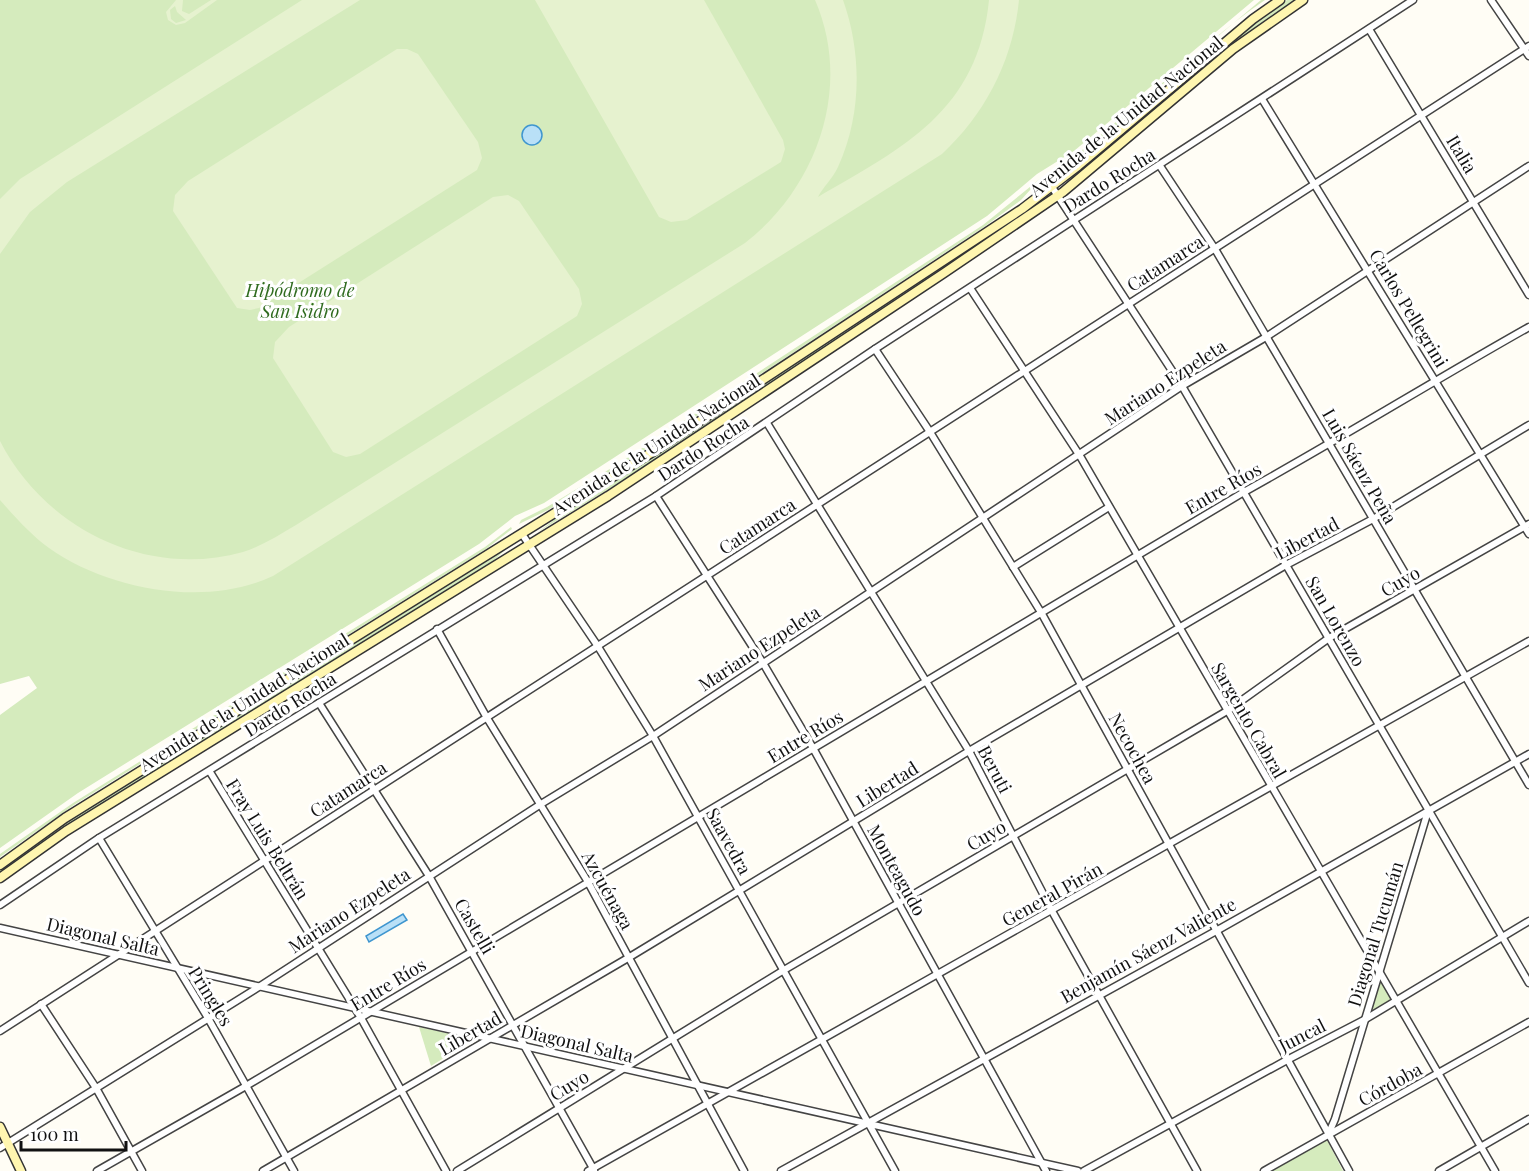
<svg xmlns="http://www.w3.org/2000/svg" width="1529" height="1171" viewBox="0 0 1529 1171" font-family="'Playfair Display',serif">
  <rect width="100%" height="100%" fill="#fffdf5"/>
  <g fill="#d5ebbd">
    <polygon points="0,0 1254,0 1074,151 1037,174 987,216 544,503 515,516 479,544 78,793 0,848 0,715 37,688 29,676 0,684"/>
    <path d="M1261,0H1265C1188,52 1128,126 1049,176L1048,173L1085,148Z"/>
    <polygon points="1287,0 1297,0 1237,41 1069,183 1069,179 1239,33"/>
    <polygon points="1041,178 1021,200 984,227 659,441 548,510 519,524 521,520 547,507 618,464 983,225"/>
    <polygon points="1043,199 1027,215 663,456 538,532 570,508 704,423"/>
    <polygon points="511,527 512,529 486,549 74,805 0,857 0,854 73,803 485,547"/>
    <polygon points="506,549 490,564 177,759 0,875 0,869 58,828"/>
    <polygon points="1378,973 1396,1001 1364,1020"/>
    <polygon points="419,1027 475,1039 431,1066"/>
    <polygon points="1327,1140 1343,1171 1271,1171"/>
  </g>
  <g fill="#e6f2cf" fill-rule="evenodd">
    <path d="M176,0H183L182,11L189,14L211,0H217L185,23L176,25L168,20L166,12ZM175,6L177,12L186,20L176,23L171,19L170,10Z"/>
    <polygon points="302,0 360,0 67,182 30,212 0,254 0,199 20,179"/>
    <polygon points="535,0 704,0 783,140 785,149 781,162 687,220 671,222 659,217"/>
    <path d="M815,0H843C862,53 862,115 838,167C833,178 823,187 818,197C904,147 978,111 989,0H1019C1013,60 986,113 942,154L273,576C206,608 108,590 49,548C31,535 15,517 0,500V441C45,529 147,579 243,552C262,546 279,535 296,525L745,243C817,187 853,87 815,0Z"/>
    <polygon points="397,49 407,49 418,54 478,142 482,158 477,170 259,308 250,310 237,308 173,211 175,195 188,181"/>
    <polygon points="508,195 519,201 579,289 582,304 577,316 360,454 346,457 333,452 273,358 275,342 289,327 493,197"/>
  </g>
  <g fill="#b9e0f7" stroke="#3f96cf" stroke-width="1.5">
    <circle cx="532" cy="135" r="10"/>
    <polygon points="403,914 407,920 369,942 366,936"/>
  </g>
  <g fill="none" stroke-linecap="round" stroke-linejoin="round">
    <defs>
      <g id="street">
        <polyline points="1491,0 1529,56"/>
        <polyline points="1369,29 1529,295"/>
        <polyline points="1262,99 1529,534"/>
        <polyline points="1160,166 1215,249 1529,785"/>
        <polyline points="1052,187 1182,386 1529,983"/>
        <polyline points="970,288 1080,456 1495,1171"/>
        <polyline points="875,349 930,432 1042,614 1349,1171"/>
        <polyline points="767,423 969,751 1052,911 1197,1171"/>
        <polyline points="656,496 763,663 813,748 1046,1171"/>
        <polyline points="522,534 597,645 653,736 895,1171"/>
        <polyline points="1013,567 1109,507"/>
        <polyline points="437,629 487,718 588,882 744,1171"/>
        <polyline points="319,703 429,876 594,1170"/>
        <polyline points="210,772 361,1018 446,1171"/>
        <polyline points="99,838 208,1018 294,1171"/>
        <polyline points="0,905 99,838 656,496 875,349 1413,0"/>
        <polyline points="0,928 1078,1171"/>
        <polyline points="41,1004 96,1088 142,1171"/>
        <polyline points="0,1031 1529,46"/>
        <polyline points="1328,1135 1335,1119 1428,811"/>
        <polyline points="0,1148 254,990 541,804 653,736 1182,386 1266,337 1529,166"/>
        <path d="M97,1171L246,1086L1244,492C1340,439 1433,381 1529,327"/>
        <polyline points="263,1171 628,958 969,751 1286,565 1373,519 1529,425"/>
        <polyline points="457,1171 784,970 1227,711 1329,638 1529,524"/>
        <polyline points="588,1171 1529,641"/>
        <polyline points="781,1171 1216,931 1529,754"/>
        <polyline points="1084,1171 1287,1060 1364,1020 1529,921"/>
        <polyline points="1264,1171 1529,1022"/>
        <polyline points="1439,1171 1529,1119"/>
      </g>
      <g id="secondary">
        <polyline points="0,865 65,818 659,448 1022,209 1078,166 1253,19 1280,0"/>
        <polyline points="0,878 66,831 608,496 944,273 1063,192 1233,49 1303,0"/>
        <polyline points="0,1127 21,1171"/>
      </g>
    </defs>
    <use href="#street" stroke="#444" stroke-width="9"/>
    <use href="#secondary" stroke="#333" stroke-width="11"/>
    <use href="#street" stroke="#fff" stroke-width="6"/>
    <use href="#secondary" stroke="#fff6b0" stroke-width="8"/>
  </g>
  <g text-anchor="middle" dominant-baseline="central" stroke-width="6" stroke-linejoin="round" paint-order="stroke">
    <g font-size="18" fill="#111" stroke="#fff">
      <text transform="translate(1126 116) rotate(-39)">Avenida de la Unidad Nacional</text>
      <text transform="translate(1462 154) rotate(59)">Italia</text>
      <text transform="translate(1109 180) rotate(-32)">Dardo Rocha</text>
      <text transform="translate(1165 263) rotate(-33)">Catamarca</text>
      <text transform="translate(1409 308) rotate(59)">Carlos Pellegrini</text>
      <text transform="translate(1165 382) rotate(-33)">Mariano Ezpeleta</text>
      <text transform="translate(656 444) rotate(-33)">Avenida de la Unidad Nacional</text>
      <text transform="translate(703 448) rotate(-33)">Dardo Rocha</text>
      <text transform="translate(1360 466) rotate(60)">Luis Sáenz Peña</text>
      <text transform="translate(1223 488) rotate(-30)">Entre Ríos</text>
      <text transform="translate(757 526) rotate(-33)">Catamarca</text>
      <text transform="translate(1307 538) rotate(-28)">Libertad</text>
      <text transform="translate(1400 581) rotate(-30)">Cuyo</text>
      <text transform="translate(1336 621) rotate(60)">San Lorenzo</text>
      <text transform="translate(759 648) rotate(-33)">Mariano Ezpeleta</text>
      <text transform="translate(244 702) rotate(-32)">Avenida de la Unidad Nacional</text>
      <text transform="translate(290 704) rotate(-32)">Dardo Rocha</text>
      <text transform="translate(1249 720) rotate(60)">Sargento Cabral</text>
      <text transform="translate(805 736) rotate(-31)">Entre Ríos</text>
      <text transform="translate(1133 748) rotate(61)">Necochea</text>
      <text transform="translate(995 769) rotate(62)">Beruti</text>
      <text transform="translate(887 784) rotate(-32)">Libertad</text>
      <text transform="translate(348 789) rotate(-33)">Catamarca</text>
      <text transform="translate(986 835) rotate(-30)">Cuyo</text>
      <text transform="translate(268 839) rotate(58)">Fray Luis Beltrán</text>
      <text transform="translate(729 841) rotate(61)">Saavedra</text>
      <text transform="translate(897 870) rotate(61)">Monteagudo</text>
      <text transform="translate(608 890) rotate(61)">Azcuénaga</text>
      <text transform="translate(1052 894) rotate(-29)">General Pirán</text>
      <text transform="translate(349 910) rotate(-33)">Mariano Ezpeleta</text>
      <text transform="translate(475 926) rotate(60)">Castelli</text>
      <text transform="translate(1375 934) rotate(-73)">Diagonal Tucumán</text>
      <text transform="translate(103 936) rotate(13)">Diagonal Salta</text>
      <text transform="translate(1148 950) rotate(-29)">Benjamín Sáenz Valiente</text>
      <text transform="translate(388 984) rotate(-31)">Entre Ríos</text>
      <text transform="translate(211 996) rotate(58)">Pringles</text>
      <text transform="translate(470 1033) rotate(-30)">Libertad</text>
      <text transform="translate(1302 1035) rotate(-27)">Juncal</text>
      <text transform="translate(577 1043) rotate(13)">Diagonal Salta</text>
      <text transform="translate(1390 1084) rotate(-29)">Córdoba</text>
      <text transform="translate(569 1085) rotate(-31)">Cuyo</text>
    </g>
    <g font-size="18" font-style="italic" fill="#2f6b1f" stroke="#fff">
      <text x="300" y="290">Hipódromo de<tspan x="300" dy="21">San Isidro</tspan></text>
    </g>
  </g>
  <path d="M21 1141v9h105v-9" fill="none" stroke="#111111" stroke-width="3"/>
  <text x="30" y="1141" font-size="18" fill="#111111" stroke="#ffffff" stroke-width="4.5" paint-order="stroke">100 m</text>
</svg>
